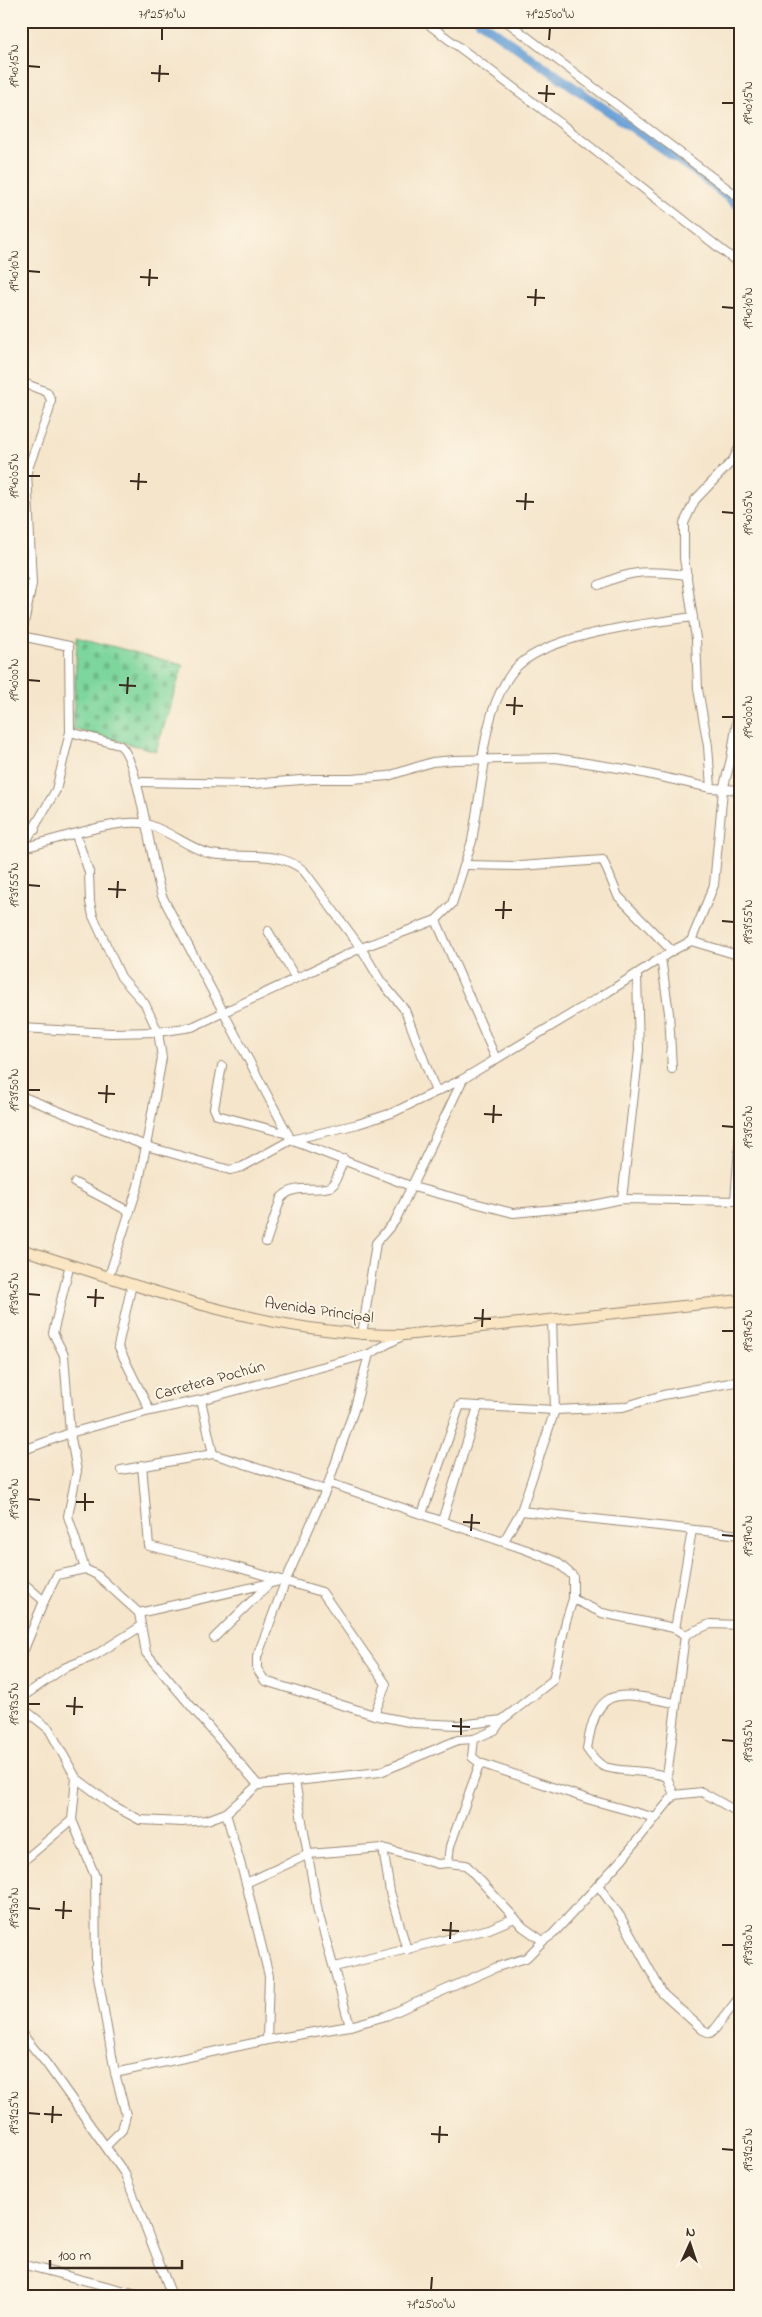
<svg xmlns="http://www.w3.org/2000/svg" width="762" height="2317" viewBox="0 0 762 2317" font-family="'Indie Flower',sans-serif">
  <defs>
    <pattern id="cemetery-stones" width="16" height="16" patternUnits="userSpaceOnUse" patternTransform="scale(1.25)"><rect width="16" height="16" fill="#7dd69c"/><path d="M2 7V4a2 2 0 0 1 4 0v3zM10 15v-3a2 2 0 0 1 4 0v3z" fill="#6db886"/></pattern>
  </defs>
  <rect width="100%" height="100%" fill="#fcf5e5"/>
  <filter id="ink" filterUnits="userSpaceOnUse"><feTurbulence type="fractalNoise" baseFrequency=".02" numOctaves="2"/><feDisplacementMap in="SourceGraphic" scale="10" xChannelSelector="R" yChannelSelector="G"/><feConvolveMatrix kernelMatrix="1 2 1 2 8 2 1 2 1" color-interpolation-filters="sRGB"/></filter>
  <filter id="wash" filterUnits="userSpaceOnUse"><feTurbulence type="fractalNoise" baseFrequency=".0096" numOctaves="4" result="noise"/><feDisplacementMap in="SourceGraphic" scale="20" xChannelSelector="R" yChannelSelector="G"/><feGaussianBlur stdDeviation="1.12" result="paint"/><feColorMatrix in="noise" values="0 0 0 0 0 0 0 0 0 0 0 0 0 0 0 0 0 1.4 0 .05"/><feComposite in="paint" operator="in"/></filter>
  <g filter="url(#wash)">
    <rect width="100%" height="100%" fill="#f5e5cb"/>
    <polygon fill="url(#cemetery-stones)" stroke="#5c805d" points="77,637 183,665 156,751 73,729"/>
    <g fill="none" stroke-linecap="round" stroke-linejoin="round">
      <polyline stroke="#669fd5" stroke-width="9" points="479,21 694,171 741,208"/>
    </g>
  </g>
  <g filter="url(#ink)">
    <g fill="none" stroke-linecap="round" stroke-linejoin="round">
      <defs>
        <g id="street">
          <polyline points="424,21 542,109 741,265"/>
          <polyline points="506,21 741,199"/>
          <polyline points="21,382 47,392 51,400 49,411 27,471 32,584 21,638"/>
          <path d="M599,585C634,569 649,571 687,575"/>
          <polyline points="21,636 69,646 70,732"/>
          <path d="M482,760C487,729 493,697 513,671C543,634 648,623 693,617"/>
          <polyline points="138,782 252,784 313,779 352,779 388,776 432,762 454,760 555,758 625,769 711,788 741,790"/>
          <polyline points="711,788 708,746 698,689 696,639 684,558 684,523 695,500 733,460 741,444"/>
          <polyline points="21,825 35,830"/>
          <polyline points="76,835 89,872 90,902 93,916 121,977 145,1004 158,1032 162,1058 146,1146 230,1170 242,1167 291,1140 358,1124 392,1113 463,1079 608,992 672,951 691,941 714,885 723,790 731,759 741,695"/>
          <path d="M23,848C52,841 120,817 146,824C167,829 193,851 212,854C240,859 280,849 304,871L361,948L380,980L405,1010L436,1092"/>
          <path d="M21,850L56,790L70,732L119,745C138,754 152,869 162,896L291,1140L413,1187L513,1213L587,1206L622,1199L741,1201"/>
          <polyline points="465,865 520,866 603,860 618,896 672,951"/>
          <polyline points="436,920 496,1059"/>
          <polyline points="268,931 295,977"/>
          <polyline points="691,941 741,956"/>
          <polyline points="661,958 669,1013 672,1069"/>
          <polyline points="21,1028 111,1033 158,1032 192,1027 361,948 436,920 452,904 472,841 485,760"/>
          <polyline points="222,1066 214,1108 217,1115 288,1134"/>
          <polyline points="21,1096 146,1146 138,1186 109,1276"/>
          <polyline points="75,1183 130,1212"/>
          <polyline points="622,1199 639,1050 637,974"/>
          <polyline points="735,1201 741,1120"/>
          <path d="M266,1242L281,1198C295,1183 313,1192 330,1187L334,1184L344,1159"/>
          <polyline points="70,1264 53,1333 64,1355 70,1433 77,1471 68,1516 85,1569"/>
          <polyline points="132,1284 118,1346 150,1411"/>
          <polyline points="362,1335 376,1243 395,1221 463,1079"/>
          <polyline points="369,1354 355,1407 326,1490 286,1580 257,1657 257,1669 265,1681 374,1715 414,1723 459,1725 502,1720 553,1680 566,1621 573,1599"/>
          <polyline points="201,1400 213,1454"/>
          <polyline points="21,1451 70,1433 150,1411 201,1400 369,1354 404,1335"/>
          <polyline points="142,1465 149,1546 229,1565 322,1592 386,1684 374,1715"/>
          <polyline points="121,1470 213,1454 326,1490"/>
          <polyline points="329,1483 527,1550 557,1562 573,1576 573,1599 602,1613 674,1628 685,1635 667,1777 674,1795 702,1792 741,1814"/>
          <polyline points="521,1511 741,1535"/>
          <polyline points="422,1514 460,1405 555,1410 623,1407 663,1395 741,1381"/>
          <polyline points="442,1521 478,1407"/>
          <polyline points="504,1541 521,1511 555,1410 552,1319"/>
          <polyline points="21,1581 44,1601 57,1575 85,1569 97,1575 139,1613 284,1580"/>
          <polyline points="139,1613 146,1653 258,1785"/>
          <polyline points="675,1629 692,1530"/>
          <polyline points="685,1635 710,1624 741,1625"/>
          <polyline points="214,1638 270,1583"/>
          <polyline points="21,1657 44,1601"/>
          <polyline points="21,1698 64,1668 94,1656 140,1627"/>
          <polyline points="21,1707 49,1729 76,1778 72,1820 95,1876 96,1965 115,2073 126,2115 122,2130 106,2146"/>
          <polyline points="502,1720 495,1730 474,1739 472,1757 480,1763 591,1800 656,1818"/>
          <polyline points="480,1763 450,1846 448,1863 466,1865 523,1927 543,1941"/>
          <path d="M667,1777C648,1769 618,1773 603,1766C596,1762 591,1755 587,1749C597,1680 621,1694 676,1703"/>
          <polyline points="76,1778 112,1805 140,1820 182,1822 207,1820 226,1813 258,1785 380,1772 458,1740 474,1739"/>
          <polyline points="295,1781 318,1912 350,2026"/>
          <polyline points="226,1813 246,1883 269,1976 267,2040"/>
          <polyline points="383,1848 390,1892 407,1950"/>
          <polyline points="21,1863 72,1820"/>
          <polyline points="246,1883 309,1854 383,1848 438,1864 448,1863"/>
          <polyline points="598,1885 620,1916 663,1994 703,2030 710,2033 715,2029 741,1995"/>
          <polyline points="334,1967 489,1929 515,1918"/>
          <polyline points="21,2033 46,2063 125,2174 172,2296"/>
          <polyline points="115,2073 267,2040 350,2026 386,2016 497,1967 526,1958 543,1941 553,1934 623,1858 674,1795"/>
          <polyline points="21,2264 145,2296"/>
        </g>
        <path id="secondary" d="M21,1249C145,1288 273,1336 404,1335L741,1300"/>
      </defs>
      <use href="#street" stroke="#988874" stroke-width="10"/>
      <use href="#secondary" stroke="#988874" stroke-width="12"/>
      <use href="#street" stroke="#fff" stroke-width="8"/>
      <use href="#secondary" stroke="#fbe6c4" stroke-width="10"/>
    </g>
  </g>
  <path fill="none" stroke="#3b2a1e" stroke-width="2" d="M162,40V28M549,40L550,28M28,66L40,67M151,73L169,74M159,82L160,65M538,93L555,94M546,102L547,85M722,103H734M28,271L40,272M140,277L158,278M149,286L150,269M527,297L545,298M535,306L536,289M722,307L734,308M28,476H40M130,481L147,482M138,490L139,473M516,501L534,502M525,510L526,493M722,512L734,513M28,680L40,681M119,685L136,686M127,694L128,677M506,705L523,706M514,715L515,697M722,717H734M28,885L40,886M108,889L126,890M117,898L118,881M495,910H512M503,919L504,901M722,921L734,922M28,1090H40M98,1093L115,1094M106,1103L107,1085M484,1114L502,1115M493,1123L494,1105M722,1126L734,1127M28,1294L40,1295M87,1297L104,1298M95,1307L96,1289M474,1318L491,1319M482,1327L483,1309M722,1331H734M28,1499L40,1500M76,1502H94M85,1511V1493M463,1522L480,1523M471,1531L472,1514M722,1535L734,1536M28,1704H40M66,1706L83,1707M74,1715L75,1697M452,1726L470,1727M461,1735V1718M722,1740L734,1741M28,1908L40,1909M55,1910L72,1911M63,1919L64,1901M442,1930L459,1931M450,1939L451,1922M722,1945H734M28,2113L40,2114M44,2114L62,2115M52,2123L53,2106M431,2134L448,2135M439,2143L440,2126M722,2149L734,2150M431,2290L432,2277"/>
  <g text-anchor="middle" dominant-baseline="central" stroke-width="4" stroke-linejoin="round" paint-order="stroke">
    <g font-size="16" fill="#3b2a1e" stroke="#fcf5e5">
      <text transform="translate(319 1311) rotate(8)">Avenida Principal</text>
      <text transform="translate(210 1381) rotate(-15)">Carretera Pochún</text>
    </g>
  </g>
  <rect width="762" height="2317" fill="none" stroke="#fcf5e5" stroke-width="55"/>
  <g transform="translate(690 2244) rotate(3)" stroke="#fcf5e5" stroke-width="4" paint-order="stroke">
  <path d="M0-4L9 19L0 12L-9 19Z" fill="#3b2a1e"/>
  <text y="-8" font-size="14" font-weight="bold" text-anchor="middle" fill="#3b2a1e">N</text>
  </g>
  <path d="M50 2260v8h132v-8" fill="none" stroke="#3b2a1e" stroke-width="2.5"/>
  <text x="58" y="2260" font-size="15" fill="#3b2a1e" stroke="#fcf5e5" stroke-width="4" paint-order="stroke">100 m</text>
  <rect x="28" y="28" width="706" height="2262" fill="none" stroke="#3b2a1e" stroke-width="2"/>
  <g font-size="12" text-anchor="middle" fill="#3b2a1e">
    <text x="162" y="18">71°25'10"W</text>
    <text x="550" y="18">71°25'00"W</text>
    <text transform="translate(14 66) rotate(-90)" y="4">19°40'15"N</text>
    <text transform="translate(748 103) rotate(-90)" y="4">19°40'15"N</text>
    <text transform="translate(14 271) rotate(-90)" y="4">19°40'10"N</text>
    <text transform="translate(748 308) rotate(-90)" y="4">19°40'10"N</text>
    <text transform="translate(14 476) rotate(-90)" y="4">19°40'05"N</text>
    <text transform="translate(748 513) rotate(-90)" y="4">19°40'05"N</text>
    <text transform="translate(14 680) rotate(-90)" y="4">19°40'00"N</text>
    <text transform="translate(748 717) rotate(-90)" y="4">19°40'00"N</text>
    <text transform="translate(14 885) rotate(-90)" y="4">19°39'55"N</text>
    <text transform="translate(748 922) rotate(-90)" y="4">19°39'55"N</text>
    <text transform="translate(14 1090) rotate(-90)" y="4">19°39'50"N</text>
    <text transform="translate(748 1127) rotate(-90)" y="4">19°39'50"N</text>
    <text transform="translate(14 1294) rotate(-90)" y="4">19°39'45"N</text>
    <text transform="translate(748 1331) rotate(-90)" y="4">19°39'45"N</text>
    <text transform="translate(14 1499) rotate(-90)" y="4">19°39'40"N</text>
    <text transform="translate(748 1536) rotate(-90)" y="4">19°39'40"N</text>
    <text transform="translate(14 1704) rotate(-90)" y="4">19°39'35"N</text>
    <text transform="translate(748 1741) rotate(-90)" y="4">19°39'35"N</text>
    <text transform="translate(14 1908) rotate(-90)" y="4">19°39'30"N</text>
    <text transform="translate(748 1945) rotate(-90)" y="4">19°39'30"N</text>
    <text transform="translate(14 2113) rotate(-90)" y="4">19°39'25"N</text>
    <text transform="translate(748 2150) rotate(-90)" y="4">19°39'25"N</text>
    <text x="431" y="2308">71°25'00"W</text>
  </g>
</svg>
